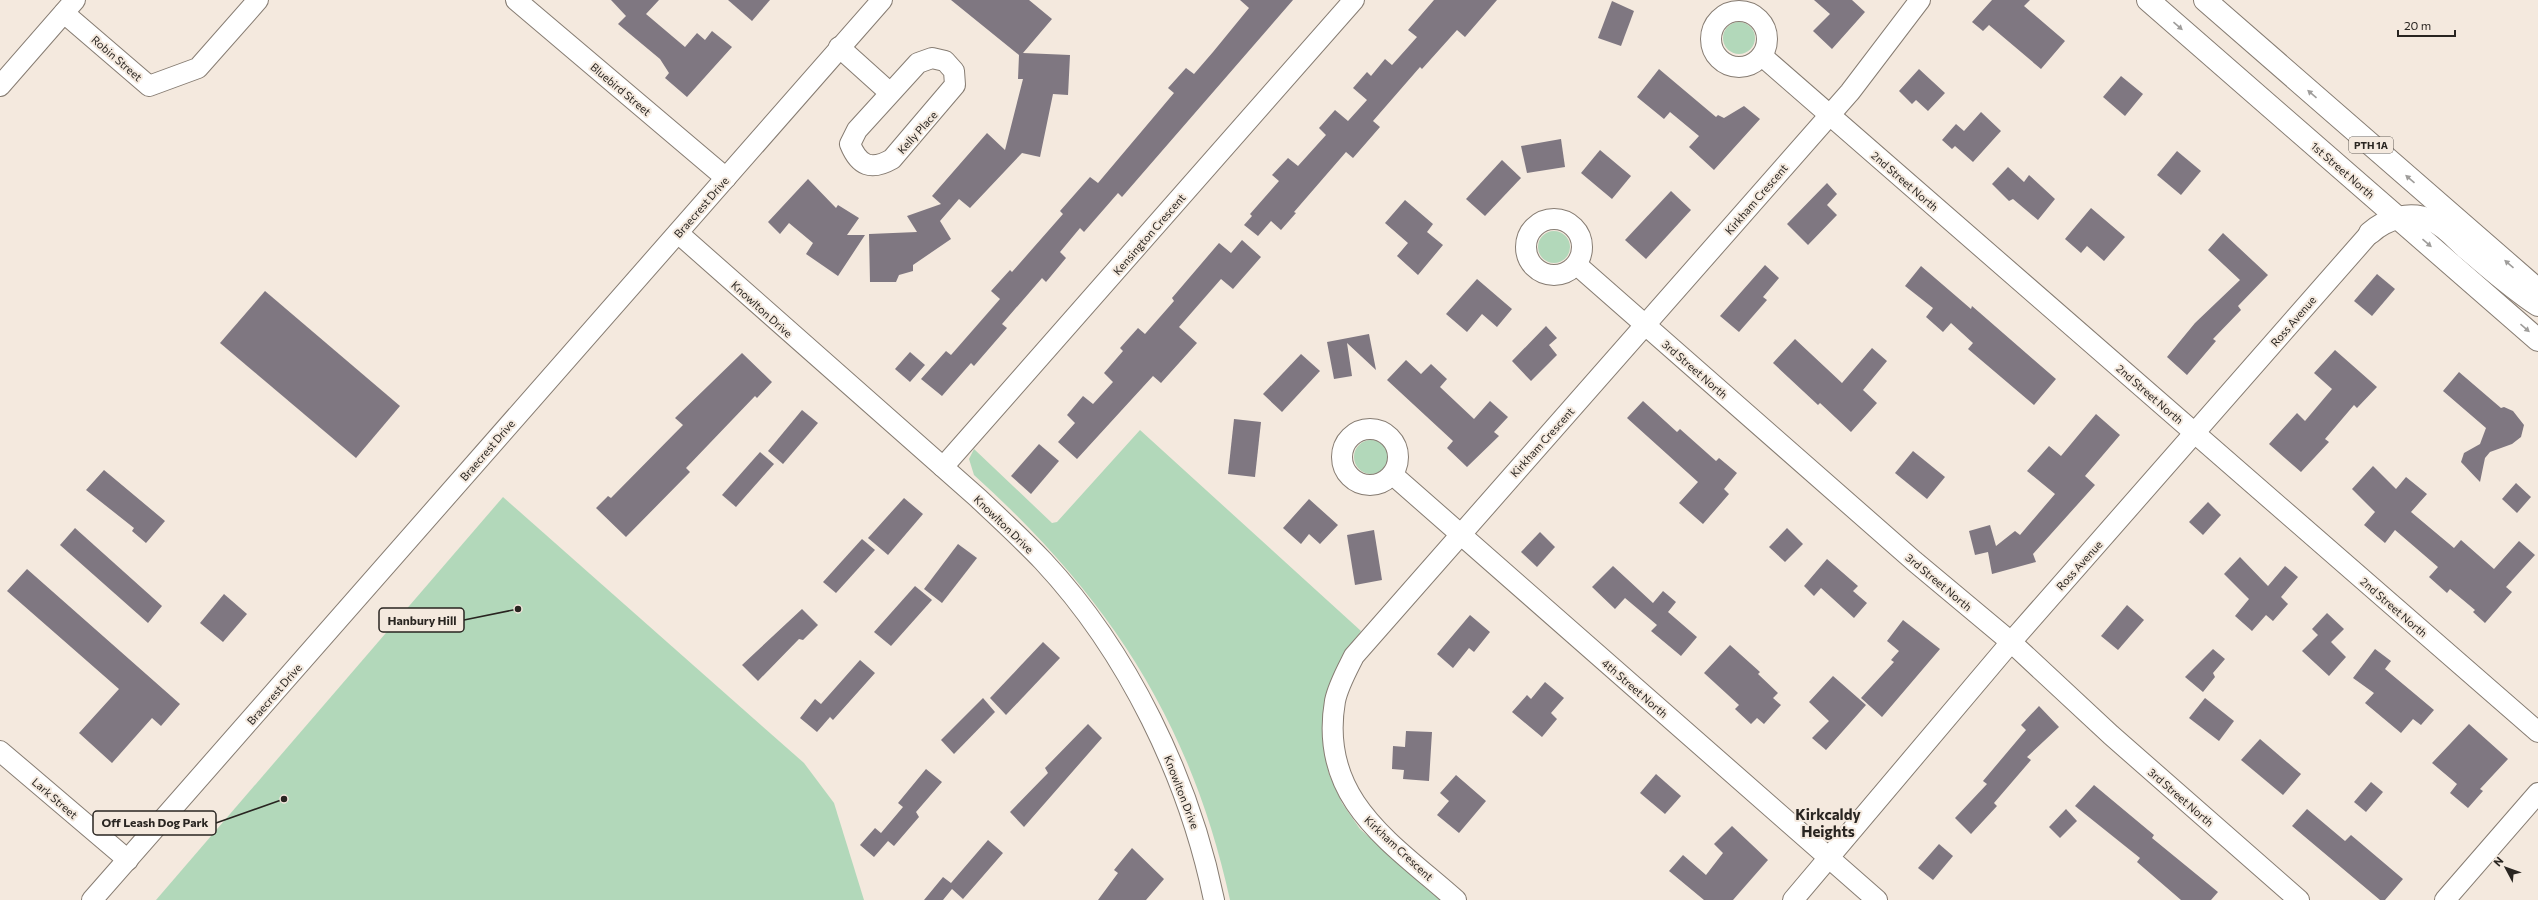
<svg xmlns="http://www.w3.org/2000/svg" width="2538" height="900" viewBox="0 0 2538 900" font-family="Commissioner,sans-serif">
  <rect width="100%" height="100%" fill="#f4e9de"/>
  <g fill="#b2d8ba">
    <circle cx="1739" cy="38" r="16"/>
    <circle cx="1554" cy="247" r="16"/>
    <path d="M1140,430L1361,631L1348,649L1325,704L1323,746L1329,774L1342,803L1360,829L1440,900H1230C1191,722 1108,596 974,475L969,459L974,449L1052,523L1057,522Z"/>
    <circle cx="1371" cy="457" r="17"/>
    <polygon points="503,497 804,763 834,803 864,900 156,900"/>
  </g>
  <g fill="#7f7781">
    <polygon points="611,0 659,0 646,14 685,47 697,33 705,40 712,31 732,47 687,97 665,78 669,73 660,59 618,24 626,16"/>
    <polygon points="728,0 770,0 752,21"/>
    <polygon points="951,0 1029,0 1052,19 1023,53 1070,55 1068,95 1053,94 1040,157 1022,153 970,208 959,199 940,221 951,239 913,265 913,271 899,275 896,282 870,282 869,234 917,232 907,216 941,204 932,196 987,133 1005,150 1023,79 1018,79 1019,55"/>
    <polygon points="1240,0 1293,0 1122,197 1118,193 1084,232 1080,228 1060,252 1066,258 1046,282 1042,278 1002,324 1007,328 974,366 971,363 942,396 921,379 946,351 951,355 1000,299 991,291 1010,270 1012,272 1063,214 1060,211 1090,177 1098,183 1174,93 1168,88 1186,68 1194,74 1213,52 1249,8"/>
    <polygon points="1434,0 1497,0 1465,37 1457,30 1422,69 1420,67 1373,121 1380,127 1353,158 1346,152 1294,212 1296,213 1281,230 1271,221 1258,236 1244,225 1252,216 1250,214 1279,181 1272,175 1288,158 1298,166 1326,135 1319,128 1335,110 1348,121 1367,100 1353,88 1367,72 1371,76 1385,59 1392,65 1417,37 1408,30"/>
    <polygon points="1814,0 1852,0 1865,12 1832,49 1813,31 1830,14"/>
    <polygon points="1992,0 2030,0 2024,6 2065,41 2041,69 1989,25 1983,31 1972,22"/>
    <polygon points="1612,1 1634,11 1621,46 1598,38"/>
    <polygon points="1659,69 1716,117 1718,115 1724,118 1744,106 1760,119 1714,170 1689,147 1699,136 1670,112 1664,119 1637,97"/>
    <polygon points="1919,69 1945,93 1928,111 1916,100 1912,104 1899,91"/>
    <polygon points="2121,76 2143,94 2125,116 2103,97"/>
    <polygon points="1981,112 2001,131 1973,162 1955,146 1952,149 1942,140 1956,124 1964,131"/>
    <polygon points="1561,139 1565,167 1527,173 1521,146"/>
    <polygon points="1600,150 1631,176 1612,199 1581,173"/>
    <polygon points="2177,151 2201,171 2181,195 2157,175"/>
    <polygon points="1502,160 1521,178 1485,216 1466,199"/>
    <polygon points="2008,167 2024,182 2029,175 2055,199 2038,220 2013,199 2009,201 1992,184"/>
    <polygon points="808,179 836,208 838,205 859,218 847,235 865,235 838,276 806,254 813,243 789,223 780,234 768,222"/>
    <polygon points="1827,183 1837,194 1827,205 1837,215 1808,245 1787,224"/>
    <polygon points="1671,191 1691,210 1646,259 1625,240"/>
    <polygon points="1405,200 1433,224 1427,232 1443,245 1418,275 1397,256 1408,243 1385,223"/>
    <polygon points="2091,208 2125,237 2104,261 2087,246 2081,253 2065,239"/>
    <polygon points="2223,233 2268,275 2238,306 2241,310 2213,339 2216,341 2187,375 2167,357 2195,323 2240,280 2208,250"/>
    <polygon points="1242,240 1261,257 1233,289 1221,279 1179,327 1197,343 1161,383 1153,376 1077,459 1058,442 1075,423 1067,415 1083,396 1093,404 1113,382 1104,373 1123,351 1120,348 1138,328 1145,334 1174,301 1172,298 1219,243 1231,253"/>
    <polygon points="1765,265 1779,278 1763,297 1767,300 1739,332 1720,316"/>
    <polygon points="1921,266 1971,309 1972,306 2056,379 2034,405 1968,349 1973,343 1951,323 1943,332 1926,317 1933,308 1905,286"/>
    <polygon points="2377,274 2395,289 2372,316 2354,301"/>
    <polygon points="1477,279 1512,309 1497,327 1482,314 1467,332 1446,314"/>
    <polygon points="265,291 400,406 356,458 220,343"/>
    <polygon points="1546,326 1557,338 1549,345 1557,355 1531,381 1512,361"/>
    <polygon points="1369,334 1376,370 1347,343 1352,376 1334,379 1327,342"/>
    <polygon points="1795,339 1842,383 1872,348 1887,361 1863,390 1877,403 1851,432 1820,403 1818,405 1773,363"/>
    <polygon points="2335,350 2377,387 2357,408 2354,405 2325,439 2329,442 2301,472 2269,444 2297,413 2305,421 2332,389 2314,373"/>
    <polygon points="910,352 925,365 910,382 895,369"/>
    <polygon points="742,353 772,382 757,398 755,396 686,468 690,472 626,537 596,508 608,496 611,498 683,425 675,418"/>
    <polygon points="1301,354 1320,371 1282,412 1263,394"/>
    <polygon points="1406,360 1421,374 1431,364 1447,379 1440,387 1474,419 1490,401 1508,417 1494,432 1499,436 1467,467 1447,448 1453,441 1387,380"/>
    <polygon points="2459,372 2501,408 2504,407 2513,411 2524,425 2521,437 2512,444 2490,452 2485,458 2480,482 2461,462 2464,453 2480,444 2486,428 2443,391"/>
    <polygon points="1643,401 1677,432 1680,429 1716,461 1719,458 1737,473 1724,489 1729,494 1703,524 1679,503 1698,482 1627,418"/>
    <polygon points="802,410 818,423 783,464 768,451"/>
    <polygon points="2096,414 2120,435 2085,476 2095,485 2033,554 2036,562 1992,574 1988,552 1975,555 1969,531 1990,525 1996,546 2015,531 2020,535 2055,494 2027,471 2049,446 2061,456"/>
    <polygon points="1234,419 1261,422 1255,477 1228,474"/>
    <polygon points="1039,444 1059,461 1031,494 1011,476"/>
    <polygon points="1913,451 1945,477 1927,499 1895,473"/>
    <polygon points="760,452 774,464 736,507 722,495"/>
    <polygon points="2373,466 2396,489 2406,477 2427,494 2411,512 2454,548 2461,540 2494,569 2519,541 2535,555 2506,587 2512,592 2485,623 2473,612 2475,610 2450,589 2447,593 2429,577 2438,567 2395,530 2385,543 2364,525 2375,512 2352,489"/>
    <polygon points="104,470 165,521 146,543 132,531 134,528 86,490"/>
    <polygon points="2516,483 2531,497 2517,513 2502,499"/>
    <polygon points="904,498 923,514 888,555 868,538"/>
    <polygon points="1309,499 1338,525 1320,544 1309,534 1301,544 1283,528"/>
    <polygon points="2208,502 2221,515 2203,535 2189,522"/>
    <polygon points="75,528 162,606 148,623 60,545"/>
    <polygon points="1787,528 1803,544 1785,562 1769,547"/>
    <polygon points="1374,530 1382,580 1355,585 1347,535"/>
    <polygon points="1540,532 1555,547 1537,567 1521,552"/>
    <polygon points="862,539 875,550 836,593 823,582"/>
    <polygon points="958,544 977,558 942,603 924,589"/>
    <polygon points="2240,557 2268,586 2285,566 2298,577 2281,597 2288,604 2273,621 2266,615 2252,631 2235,616 2249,599 2224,574"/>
    <polygon points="1827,559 1858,586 1853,591 1867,603 1854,618 1821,588 1814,596 1804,586"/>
    <polygon points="1613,566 1653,603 1663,591 1676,602 1668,612 1697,637 1681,656 1651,631 1657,625 1625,598 1615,609 1592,587"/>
    <polygon points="27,569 180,704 161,726 152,718 112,763 79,733 119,689 7,591"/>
    <polygon points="915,586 932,600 891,646 874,632"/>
    <polygon points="224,594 247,614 223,642 200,623"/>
    <polygon points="2127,605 2144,620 2118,650 2101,636"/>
    <polygon points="802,609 818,625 803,640 799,639 758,681 742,665"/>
    <polygon points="2327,613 2344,629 2331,642 2346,657 2329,676 2302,651 2318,635 2312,629"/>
    <polygon points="1470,615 1490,632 1474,652 1469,648 1453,668 1437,654"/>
    <polygon points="1903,620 1940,649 1882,717 1861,698 1894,662 1891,660 1899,651 1887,641"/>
    <polygon points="1043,642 1060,658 1006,715 990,698"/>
    <polygon points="1730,645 1760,672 1758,674 1778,693 1773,698 1781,705 1764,724 1757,718 1751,724 1735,709 1739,705 1704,673"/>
    <polygon points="2213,649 2225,659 2213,673 2215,677 2203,692 2185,677"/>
    <polygon points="2375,649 2391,661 2385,669 2434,710 2421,725 2413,719 2401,733 2365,703 2374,693 2353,678"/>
    <polygon points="860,660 875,673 833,720 830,717 817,732 800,718 815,699 821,704"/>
    <polygon points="1833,676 1866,705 1826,750 1812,738 1829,721 1809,702"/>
    <polygon points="1545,682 1564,698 1551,713 1557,719 1542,737 1512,712 1527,695 1531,699"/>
    <polygon points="983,698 995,712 954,754 941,740"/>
    <polygon points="2205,698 2234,721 2219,741 2189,718"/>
    <polygon points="2039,706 2059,727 2027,757 2031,760 1994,803 1997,806 1971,834 1955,818 1987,784 1983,781 2026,730 2021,725"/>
    <polygon points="1088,724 1102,738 1024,827 1010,812 1048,773 1045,768"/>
    <polygon points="2469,724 2508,759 2480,789 2483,791 2468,808 2450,793 2457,784 2432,763"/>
    <polygon points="1406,731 1432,732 1429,781 1403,779 1404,770 1392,769 1393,746 1405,747"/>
    <polygon points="2260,739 2301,774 2283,795 2241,760"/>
    <polygon points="926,769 942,782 916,812 919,817 894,846 888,841 874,857 860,845 875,828 881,833 903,807 898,803"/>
    <polygon points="1656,774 1681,796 1665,814 1640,793"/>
    <polygon points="1456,775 1486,801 1459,833 1437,815 1449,801 1440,793"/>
    <polygon points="2371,782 2383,792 2366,812 2354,802"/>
    <polygon points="2094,785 2154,835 2152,838 2218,892 2211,900 2181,900 2137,862 2140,858 2075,806"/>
    <polygon points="2066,809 2077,821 2060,838 2049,827"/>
    <polygon points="2307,809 2345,841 2351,835 2403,879 2385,900 2380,900 2292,826"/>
    <polygon points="1732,826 1768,860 1733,900 1704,900 1669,871 1683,855 1706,875 1723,853 1714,844"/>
    <polygon points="988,840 1003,853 963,899 952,889 943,900 924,900 943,877 951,883"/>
    <polygon points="1939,844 1953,856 1933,880 1918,868"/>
    <polygon points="1132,848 1164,879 1146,900 1098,900 1118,873 1114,870"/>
  </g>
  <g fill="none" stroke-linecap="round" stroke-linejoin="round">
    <defs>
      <g id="minor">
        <polyline points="516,0 726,178"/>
        <circle cx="1739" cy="39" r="28"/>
        <polyline points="64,13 149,86 198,68 258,0"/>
        <polyline points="839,47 889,92"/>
        <polyline points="1762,56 2538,732"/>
        <path d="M932,58L945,61L954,71L955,85L892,159C871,171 859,166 850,144L857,130L918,63Z"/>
        <polyline points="0,86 75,0"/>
        <circle cx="1554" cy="247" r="28"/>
        <path d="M678,233L978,498C1000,519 1022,539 1043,561C1128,652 1189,778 1214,900"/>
        <polyline points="1577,265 1914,561 2011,642 2111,735 2299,900"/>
        <circle cx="1370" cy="457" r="28"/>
        <polyline points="943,467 1354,0"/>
        <polyline points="1393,475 1877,900"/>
        <polyline points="0,751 128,860"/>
        <polyline points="92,900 882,0"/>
        <path d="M1456,900C1392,843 1318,800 1335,701C1338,686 1347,670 1354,656L1850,92L1920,0"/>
        <polyline points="1793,900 2011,642 2370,233"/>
        <polyline points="2445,900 2538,793"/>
      </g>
      <g id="major">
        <polyline points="2148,0 2538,340"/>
        <polyline points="2205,0 2538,290"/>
        <path d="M2370,233C2387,218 2410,211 2433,221C2445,226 2456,239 2466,248C2490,268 2512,288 2538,305"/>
      </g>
    </defs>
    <use href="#minor" stroke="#867c72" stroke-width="22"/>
    <use href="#major" stroke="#867c72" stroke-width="24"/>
    <use href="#minor" stroke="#fff" stroke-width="20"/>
    <use href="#major" stroke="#fff" stroke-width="22"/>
  </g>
  <defs><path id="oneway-solid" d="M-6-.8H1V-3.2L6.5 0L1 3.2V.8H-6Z"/></defs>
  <g fill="#9f9d9b">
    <use href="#oneway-solid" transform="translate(2178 26) rotate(41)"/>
    <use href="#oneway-solid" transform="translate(2312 94) rotate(-139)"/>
    <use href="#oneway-solid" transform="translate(2410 179) rotate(-139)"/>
    <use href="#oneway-solid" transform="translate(2427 243) rotate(41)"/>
    <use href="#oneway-solid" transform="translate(2509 264) rotate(-139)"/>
    <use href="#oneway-solid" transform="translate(2525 328) rotate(41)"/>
  </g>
  <g text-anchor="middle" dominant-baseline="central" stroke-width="4" stroke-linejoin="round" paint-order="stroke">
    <rect fill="#f4e9de" stroke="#66605a" stroke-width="1" x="2349" y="137" width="44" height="16" rx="3"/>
    <g font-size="10" font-weight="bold" fill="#292521">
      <text x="2371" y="145">PTH 1A</text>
    </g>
    <g font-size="11" fill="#292521" stroke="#f4e9de">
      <text transform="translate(117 58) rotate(41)">Robin Street</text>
      <text transform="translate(621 89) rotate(40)">Bluebird Street</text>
      <text transform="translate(917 132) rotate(-48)">Kelly Place</text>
      <text transform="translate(2343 170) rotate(41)">1st Street North</text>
      <text transform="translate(1905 181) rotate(41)">2nd Street North</text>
      <text transform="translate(1756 199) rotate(-49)">Kirkham Crescent</text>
      <text transform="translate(701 207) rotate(-49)">Braecrest Drive</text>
      <text transform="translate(1149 234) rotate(-49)">Kensington Crescent</text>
      <text transform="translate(762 309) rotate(42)">Knowlton Drive</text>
      <text transform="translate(2293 321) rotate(-49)">Ross Avenue</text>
      <text transform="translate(1695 369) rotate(41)">3rd Street North</text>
      <text transform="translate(2150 394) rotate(41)">2nd Street North</text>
      <text transform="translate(1542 442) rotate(-48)">Kirkham Crescent</text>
      <text transform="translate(487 450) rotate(-49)">Braecrest Drive</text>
      <text transform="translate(1004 524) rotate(44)">Knowlton Drive</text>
      <text transform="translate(2079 565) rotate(-48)">Ross Avenue</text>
      <text transform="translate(1939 582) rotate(40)">3rd Street North</text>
      <text transform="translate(2394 607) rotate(41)">2nd Street North</text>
      <text transform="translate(1635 688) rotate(41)">4th Street North</text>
      <text transform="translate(274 694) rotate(-49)">Braecrest Drive</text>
      <text transform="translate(1182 792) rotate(69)">Knowlton Drive</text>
      <text transform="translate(2181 797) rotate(41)">3rd Street North</text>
      <text transform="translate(55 798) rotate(41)">Lark Street</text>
      <text transform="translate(1399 848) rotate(43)">Kirkham Crescent</text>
    </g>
    <g font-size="15" font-weight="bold" fill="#292521" stroke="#f4e9de">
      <text x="1828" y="814">Kirkcaldy<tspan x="1828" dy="17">Heights</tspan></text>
    </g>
  </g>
  <path fill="none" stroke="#292521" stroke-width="1.5" d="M518 609L464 620M284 799L216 823"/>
  <g fill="#292521" stroke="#f4e9de" stroke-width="1.5">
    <circle cx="518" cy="609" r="4"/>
    <circle cx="284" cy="799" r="4"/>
  </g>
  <g fill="#f4e9de" stroke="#292521" stroke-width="1.5">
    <rect x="379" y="608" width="85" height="24" rx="4"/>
    <rect x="93" y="811" width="123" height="24" rx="4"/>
  </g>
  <g font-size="12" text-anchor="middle" font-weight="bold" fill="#292521">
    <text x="422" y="625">Hanbury Hill</text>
    <text x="155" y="827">Off Leash Dog Park</text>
  </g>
  <g transform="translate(2506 868) rotate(311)" stroke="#f4e9de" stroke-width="3" paint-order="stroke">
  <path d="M0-3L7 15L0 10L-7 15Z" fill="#292521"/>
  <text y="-6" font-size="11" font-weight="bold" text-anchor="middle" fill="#292521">N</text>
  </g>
  <path d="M2398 30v6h57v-6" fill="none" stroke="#292521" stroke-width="2"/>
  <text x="2404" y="30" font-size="12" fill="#292521" stroke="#f4e9de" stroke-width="3" paint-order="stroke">20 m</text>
</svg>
